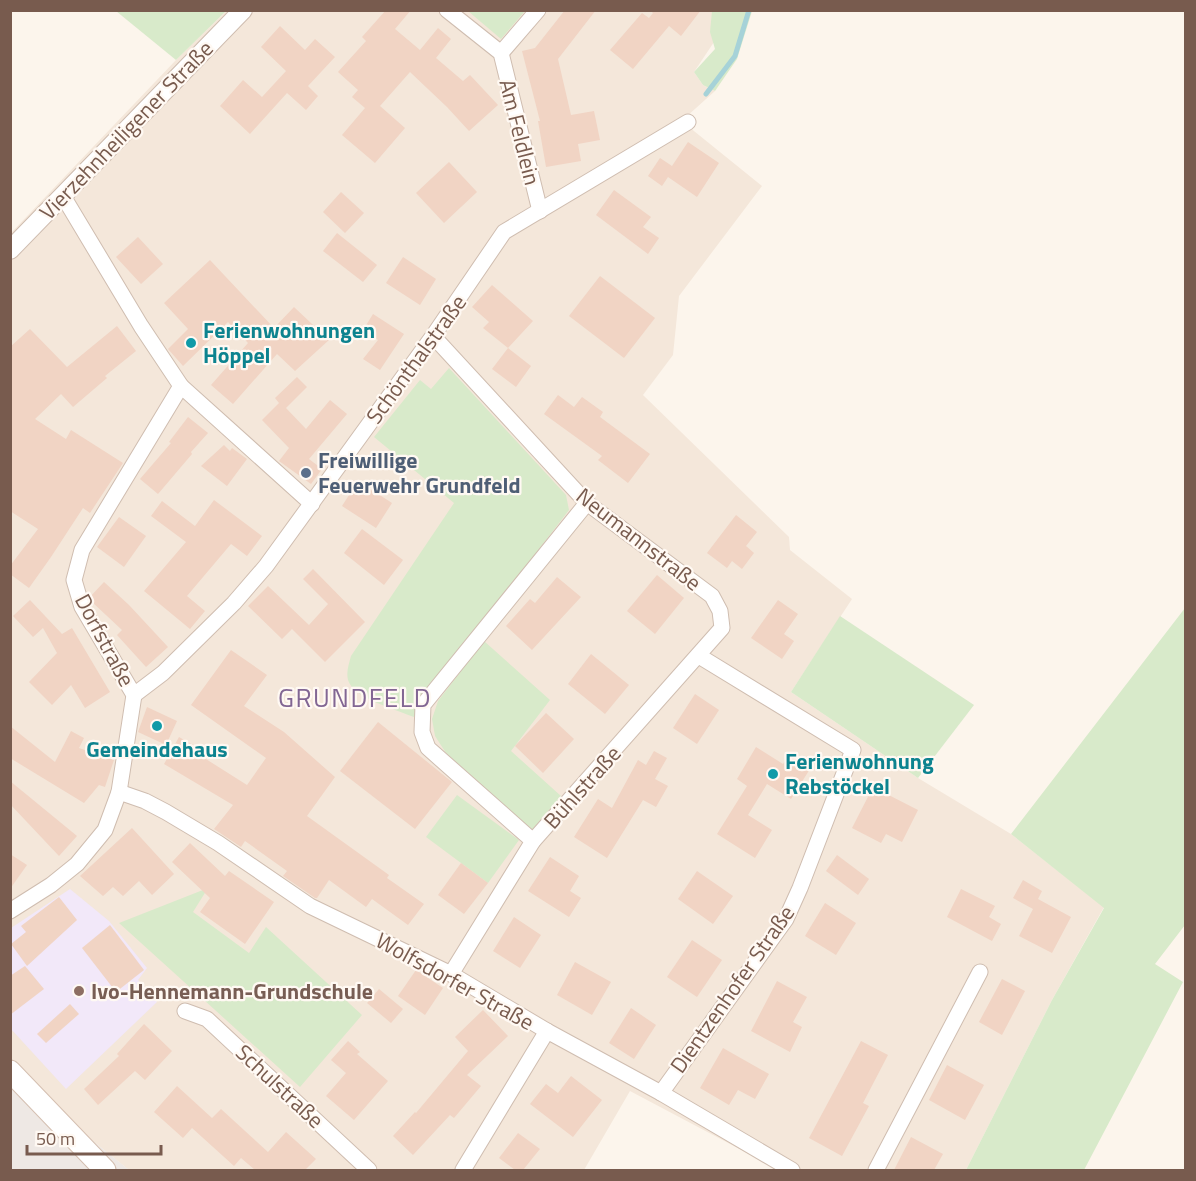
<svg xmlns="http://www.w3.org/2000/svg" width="1196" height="1181" viewBox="0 0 1196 1181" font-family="'Titillium Web',sans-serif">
  <rect width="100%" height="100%" fill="#fcf5ec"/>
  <polygon fill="#f4e7da" points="226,11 732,11 730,18 694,72 703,85 715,91 686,117 689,127 762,186 679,296 673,355 643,395 789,537 790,550 852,599 791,692 918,778 1011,834 1104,907 1052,1000 966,1170 779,1170 630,1091 584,1170 129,1170 11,1075 10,234 176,60"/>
  <polygon fill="#eee8e4" points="11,1075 129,1170 11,1170"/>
  <polygon fill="#f2e8f9" points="70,889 109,921 147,968 138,980 157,1002 66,1089 11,1029 11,928"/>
  <g fill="#d8eaca">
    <polygon points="116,11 226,11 176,60"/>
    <polygon points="468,11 525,11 501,39"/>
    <polygon points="712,11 752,11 737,59 715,91 703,85 694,72 715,49 710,32"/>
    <path d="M449,368L566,495L569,510L421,703L414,717C397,710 353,698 348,680C346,671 349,664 351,656L454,503L374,437L420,380L431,389Z"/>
    <polygon points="1185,608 1185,925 1155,964 1183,982 1084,1170 966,1170 1052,1000 1104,908 1011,834"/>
    <polygon points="840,616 974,705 918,778 791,692"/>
    <polygon points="484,641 550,700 511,751 561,796 532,830 446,753 435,736 432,719 438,701"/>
    <polygon points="457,795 519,840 488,883 426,837"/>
    <polygon points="208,888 193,912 249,953 266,927 362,1015 300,1087 119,923"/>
  </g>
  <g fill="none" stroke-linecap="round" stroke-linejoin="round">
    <polyline stroke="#a6d2d8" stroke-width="5" points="706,94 735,56 749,10"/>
  </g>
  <g fill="#f1d4c4">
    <polygon points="386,10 411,10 395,29 420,50 438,28 451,39 436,58 463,81 470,75 498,105 469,131 447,107 410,72 380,106 405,128 375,163 342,135 365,108 352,97 358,90 338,72 366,41 362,37"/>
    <polygon points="565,10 596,10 558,59 571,115 594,111 600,140 578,144 581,161 546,167 538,121 540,121 522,51 535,48"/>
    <polygon points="650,10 701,10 681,36 669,26 633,69 610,50 642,13 649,18 653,13"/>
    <polygon points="280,26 305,50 315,39 335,57 308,86 318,96 306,110 287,93 250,134 220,106 243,80 262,97 286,71 261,47"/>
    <polygon points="688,142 719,163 697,197 668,177 662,186 648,176 660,158 672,166"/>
    <polygon points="449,162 477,192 444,223 416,193"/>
    <polygon points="614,190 651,217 643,227 659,238 648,254 596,215"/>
    <polygon points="341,192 364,213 345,233 323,212"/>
    <polygon points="337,233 377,265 363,282 323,251"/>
    <polygon points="138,237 163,264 141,284 116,257"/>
    <polygon points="403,257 436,279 420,305 386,283"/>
    <polygon points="210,260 274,328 294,307 329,340 295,371 277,354 233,404 211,385 248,343 228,322 183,366 168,349 188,329 164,303"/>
    <polygon points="600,276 655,318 624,358 569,316"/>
    <polygon points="492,285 533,321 508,348 483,328 489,322 472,307"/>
    <polygon points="373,314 404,334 380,370 363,359 378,340 365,327"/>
    <polygon points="117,326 136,351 105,376 107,378 73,407 61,394 35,419 66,439 71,430 123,463 90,513 83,508 51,557 29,588 10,574 10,566 38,529 10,511 10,347 30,329 67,367"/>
    <polygon points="508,348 531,366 516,387 492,369"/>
    <polygon points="297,377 307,387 286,408 306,429 330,400 347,414 309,459 322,469 311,484 279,461 289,448 262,420 279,403 275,398"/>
    <polygon points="558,395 574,407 582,397 603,412 600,417 650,454 628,483 598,460 602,456 544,414"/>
    <polygon points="188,417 208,433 191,452 192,454 158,494 140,479 171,443 169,442"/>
    <polygon points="224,445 230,451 232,448 247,459 227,486 201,466"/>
    <polygon points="358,481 392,503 376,528 342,506"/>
    <polygon points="214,500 262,536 247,556 231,544 187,596 205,611 190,629 144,591 186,542 151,516 162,501 195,526"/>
    <polygon points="736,515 757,532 746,546 754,553 742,569 732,561 727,568 707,553"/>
    <polygon points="119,517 146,536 124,567 97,547"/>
    <polygon points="362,529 403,560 384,585 344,553"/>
    <polygon points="313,569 365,622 325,662 292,629 282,639 248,606 268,586 309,625 328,604 303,579"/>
    <polygon points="657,575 684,598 655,634 627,611"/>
    <polygon points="557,577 581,597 532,650 506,626 530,599 535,603"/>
    <polygon points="104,582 129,605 168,647 146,667 117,635 122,630 91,601 89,598"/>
    <polygon points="30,600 62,634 72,628 110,692 85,708 71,685 52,705 29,682 57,653 43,628 33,637 13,616"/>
    <polygon points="778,600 798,614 784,634 794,641 782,659 751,638"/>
    <polygon points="231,650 267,675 244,706 284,732 335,777 307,816 389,875 387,878 424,904 408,925 372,899 366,907 329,880 317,898 315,898 283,876 287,871 245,841 241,847 214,829 233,805 164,764 179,737 200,749 198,754 247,785 266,758 191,705"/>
    <polygon points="591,654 629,685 605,714 568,684"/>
    <polygon points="695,694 719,710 697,744 673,728"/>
    <polygon points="147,707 177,721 166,745 138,732"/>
    <polygon points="546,713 574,739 543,773 515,746"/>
    <polygon points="378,722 452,782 415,829 340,771"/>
    <polygon points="10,726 55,762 71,731 84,738 79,748 114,760 105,787 99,785 84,803 10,758"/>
    <polygon points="756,747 783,764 789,755 810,769 791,799 767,784 748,815 772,830 755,858 717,834 747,786 737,779"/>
    <polygon points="654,751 667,758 655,779 668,786 656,807 643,800 607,858 574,837 598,799 612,808 638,760 646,765"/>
    <polygon points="10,781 77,836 59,856 10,804"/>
    <polygon points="873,787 918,810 902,842 886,834 881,843 852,828"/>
    <polygon points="132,828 174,874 152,895 139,881 123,896 113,887 103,896 80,876"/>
    <polygon points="190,843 225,876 229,871 274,902 245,944 200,912 210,898 172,862"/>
    <polygon points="10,854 27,865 10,889"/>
    <polygon points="837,855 869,879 858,895 826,871"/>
    <polygon points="550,857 579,876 570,891 581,898 569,917 528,891"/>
    <polygon points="461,863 488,883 464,914 438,895"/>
    <polygon points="697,871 733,896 713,924 678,899"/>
    <polygon points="1023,880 1042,891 1034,907 1038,899 1071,917 1052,953 1019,936 1033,909 1013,898"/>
    <polygon points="961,889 995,906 989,917 1001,924 992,941 947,917"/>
    <polygon points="59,897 77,920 27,966 11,944 26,932 21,926"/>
    <polygon points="825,903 856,923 836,955 805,936"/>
    <polygon points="514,917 541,935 520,968 493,951"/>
    <polygon points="110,925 144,970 116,992 82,948"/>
    <polygon points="692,940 722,960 697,997 667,977"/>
    <polygon points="575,962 611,982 592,1015 557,995"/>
    <polygon points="25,966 44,989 10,1015 10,976"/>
    <polygon points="416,970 443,988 425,1015 398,996"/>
    <polygon points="1002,979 1025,991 1002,1035 979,1022"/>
    <polygon points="777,981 807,997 793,1022 802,1027 790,1052 751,1031"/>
    <polygon points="379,989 403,1009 391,1023 367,1003"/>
    <polygon points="70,1004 79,1014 46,1043 37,1034"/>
    <polygon points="631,1008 656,1025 634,1059 609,1043"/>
    <polygon points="483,1010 508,1036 467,1075 481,1086 454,1118 450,1115 413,1155 393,1136 415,1112 416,1113 468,1051 455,1037"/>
    <polygon points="144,1024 172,1051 145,1080 135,1071 98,1105 84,1089 119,1056 117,1054"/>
    <polygon points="348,1041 360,1052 357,1054 388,1081 354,1120 326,1096 346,1073 331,1060"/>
    <polygon points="861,1041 888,1055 863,1103 869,1106 842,1156 809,1138"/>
    <polygon points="723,1048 769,1074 755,1099 738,1090 729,1105 700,1088"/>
    <polygon points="947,1065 984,1085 965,1120 929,1100"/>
    <polygon points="571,1076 602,1100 573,1137 530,1104 546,1084 558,1093"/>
    <polygon points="177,1086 212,1118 221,1109 268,1152 286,1132 316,1159 305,1170 255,1170 241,1158 234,1166 192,1128 183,1138 154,1112"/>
    <polygon points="518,1133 540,1149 523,1170 515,1170 499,1158"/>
    <polygon points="911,1137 943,1154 934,1170 894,1170"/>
  </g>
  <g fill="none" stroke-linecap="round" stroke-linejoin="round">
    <defs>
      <g id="minor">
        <polyline points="447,10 501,53 540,211"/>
        <polyline points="501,53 538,10"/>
        <polyline points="63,196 141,326 181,386 312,504"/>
        <polyline points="433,336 587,503 712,596 720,611 722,628 533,841 451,974"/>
        <polyline points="134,695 163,673 234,603 266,566 433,336 504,232 688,122"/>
        <polyline points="119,792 145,801 166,812 218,843 310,906 451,974 547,1031 661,1093 792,1170"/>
        <polyline points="533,841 428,748 422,732 423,705 587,503"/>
        <polyline points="10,911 51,885 77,864 105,830 119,792 134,695 82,607 74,580 82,550 181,386"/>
        <polyline points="185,1011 207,1019 369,1170"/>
        <polyline points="661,1093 786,919 800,888 853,750 699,656"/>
        <polyline points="463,1170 547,1031"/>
        <polyline points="876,1170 980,972"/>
      </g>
      <polyline id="tertiary" points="10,250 243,10"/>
      <polyline id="secondary" points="10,1071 105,1170"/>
    </defs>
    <use href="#minor" stroke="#cfbdb0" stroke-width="17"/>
    <use href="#tertiary" stroke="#cfbdb0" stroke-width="20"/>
    <use href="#secondary" stroke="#d4bfb1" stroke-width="23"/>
    <use href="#minor" stroke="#fff" stroke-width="15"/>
    <use href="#tertiary" stroke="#fff" stroke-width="18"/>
    <use href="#secondary" stroke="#fff" stroke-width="21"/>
  </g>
  <g fill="#0f9aa8" stroke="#fff9f3" stroke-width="2">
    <circle cx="191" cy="343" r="6"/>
    <circle cx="157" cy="726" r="6"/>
    <circle cx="773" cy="774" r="6"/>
  </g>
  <circle fill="#5c6f8a" stroke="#fff9f3" stroke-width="2" cx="306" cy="473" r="6"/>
  <circle fill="#8d6e63" stroke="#fff9f3" stroke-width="2" cx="79" cy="991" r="6"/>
  <g text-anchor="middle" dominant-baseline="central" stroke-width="4.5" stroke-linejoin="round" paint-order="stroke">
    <g font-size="22" fill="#785b4e" stroke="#fff9f3">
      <text transform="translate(126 130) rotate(-46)">Vierzehnheiligener Straße</text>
      <text transform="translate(520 132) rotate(76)">Am Feldlein</text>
      <text transform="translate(416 359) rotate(-54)">Schönthalstraße</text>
      <text transform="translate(639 539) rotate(38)">Neumannstraße</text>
      <text transform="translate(105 640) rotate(62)">Dorfstraße</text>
      <text transform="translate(582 787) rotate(-48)">Bühlstraße</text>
      <text transform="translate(455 981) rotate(29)">Wolfsdorfer Straße</text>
      <text transform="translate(732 989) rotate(-55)">Dientzenhofer Straße</text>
      <text transform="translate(280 1086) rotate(43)">Schulstraße</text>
    </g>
    <g font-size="22" font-weight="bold" fill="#0d838f" stroke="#fff9f3" text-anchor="start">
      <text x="203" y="330">Ferienwohnungen<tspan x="203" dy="25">Höppel</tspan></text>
      <text x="157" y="749" text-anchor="middle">Gemeindehaus</text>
      <text x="785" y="761">Ferienwohnung<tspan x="785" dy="25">Rebstöckel</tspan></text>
    </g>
    <g font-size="22" font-weight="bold" fill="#4e5e75" stroke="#fff9f3" text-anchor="start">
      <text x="318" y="460">Freiwillige<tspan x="318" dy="25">Feuerwehr Grundfeld</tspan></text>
    </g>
    <g font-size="22" font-weight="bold" fill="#785e54" stroke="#fff9f3" text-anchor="start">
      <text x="91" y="991">Ivo-Hennemann-Grundschule</text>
    </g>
    <g font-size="26" letter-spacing="1.5" fill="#826693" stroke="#fff9f3">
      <text x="355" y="697">GRUNDFELD</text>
    </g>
  </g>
  <rect width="1196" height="1181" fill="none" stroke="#785b4e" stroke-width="24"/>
  <path d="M27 1145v9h134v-9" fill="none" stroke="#785b4e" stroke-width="3"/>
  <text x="36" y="1145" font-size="18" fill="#785b4e" stroke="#fff9f3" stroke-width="4.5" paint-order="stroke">50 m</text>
</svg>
